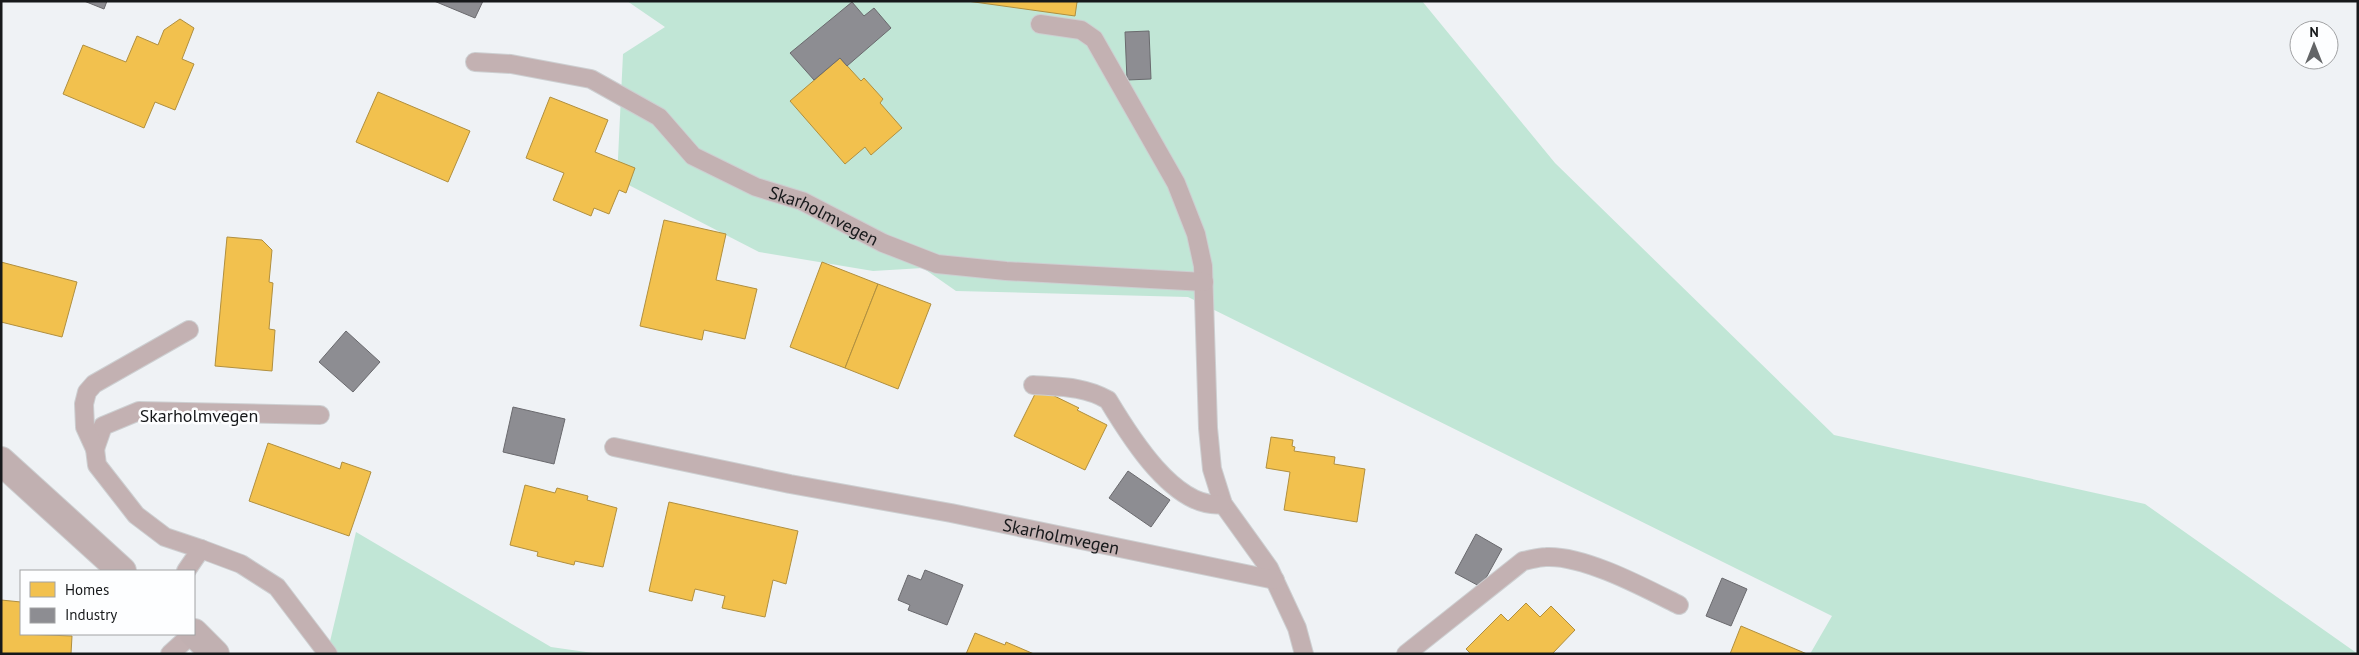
<svg xmlns="http://www.w3.org/2000/svg" width="2359" height="655" viewBox="0 0 2359 655" font-family="'PT Sans',sans-serif">
  <rect width="100%" height="100%" fill="#eff2f5"/>
  <g fill="#c1e6d6">
    <polygon points="627,1 1422,1 1555,163 1834,435 2145,504 2358,654 1810,654 1832,616 1188,297 956,291 923,268 873,271 759,252 617,179 623,54 665,27"/>
    <polygon points="356,532 551,647 600,654 327,654"/>
  </g>
  <g fill="#f2c14e" stroke="#b08f3f">
    <polygon points="967,1 1081,1 1077,2 1075,16"/>
    <polygon points="180,19 194,28 182,59 194,64 175,110 155,102 144,128 63,94 83,45 126,62 137,36 158,45 164,30"/>
    <polygon points="840,58 861,81 864,78 883,99 880,103 902,128 871,155 865,147 845,164 790,101"/>
    <polygon points="378,92 470,131 448,182 356,142"/>
    <polygon points="550,97 608,120 595,152 635,168 626,193 619,190 609,214 594,208 591,216 553,200 564,173 526,158"/>
    <polygon points="664,220 726,234 716,280 757,289 745,339 704,330 702,340 640,326"/>
    <polygon points="227,237 262,240 272,250 269,282 273,283 269,329 275,330 272,371 215,366"/>
    <polygon points="1,262 77,282 62,337 1,322"/>
    <polygon points="822,262 878,284 845,368 790,347"/>
    <polygon points="878,284 931,304 898,389 845,368"/>
    <polygon points="1038,388 1079,408 1077,410 1107,425 1085,470 1014,436"/>
    <polygon points="1271,437 1293,440 1292,446 1295,447 1294,451 1335,457 1334,464 1365,469 1357,522 1284,510 1290,472 1266,468"/>
    <polygon points="268,443 340,469 342,462 371,472 349,536 249,501"/>
    <polygon points="525,485 555,493 557,488 588,496 587,500 617,508 603,567 575,561 574,565 537,556 538,552 510,545"/>
    <polygon points="669,502 798,531 786,584 773,580 765,617 722,608 725,596 695,589 692,601 649,591"/>
    <polygon points="1,600 21,602 21,634 72,636 71,654 1,654"/>
    <polygon points="1526,603 1540,617 1551,606 1575,630 1552,654 1471,654 1466,649 1501,614 1508,621"/>
    <polygon points="1741,626 1807,654 1730,654"/>
    <polygon points="975,633 1005,645 1006,642 1034,654 966,654"/>
  </g>
  <g fill="#8d8d92" stroke="#6a6a6e">
    <polygon points="84,1 107,1 104,9"/>
    <polygon points="434,1 483,1 475,18"/>
    <polygon points="852,2 864,16 874,8 891,28 847,66 840,58 814,80 790,53"/>
    <polygon points="1149,31 1151,79 1127,80 1125,32"/>
    <polygon points="346,331 380,362 353,392 319,362"/>
    <polygon points="513,407 565,419 554,464 503,452"/>
    <polygon points="1128,471 1170,500 1151,527 1109,498"/>
    <polygon points="1476,534 1502,549 1481,587 1455,573"/>
    <polygon points="925,570 963,585 947,625 908,610 910,605 898,600 908,575 921,580"/>
    <polygon points="1722,578 1747,589 1731,626 1706,616"/>
  </g>
  <g fill="none" stroke-linecap="round" stroke-linejoin="round">
    <defs>
      <g id="lane">
        <polyline points="1040,24 1081,30 1094,39 1176,183 1196,234 1203,266 1208,428 1212,469 1223,504 1269,568 1297,628 1304,654"/>
        <path id="s1" d="M475,62L511,64L591,79L659,117L693,156L756,187L802,201L883,243L937,264L1006,271L1204,282"/>
        <path d="M1033,385C1059,387 1084,386 1108,400C1129,435 1175,511 1223,504"/>
        <path id="s2" d="M614,447L790,484L951,513L1275,580"/>
        <polyline points="95,449 103,426 139,411 320,415"/>
        <polyline points="201,549 241,564 277,587 328,654"/>
        <polyline points="186,571 201,549 165,537 136,515 97,465 95,449 85,427 84,404 87,392 94,384 189,330"/>
        <polyline points="170,654 192,634"/>
        <path d="M1406,654L1523,561C1530,560 1538,557 1546,557C1584,555 1645,588 1679,605"/>
      </g>
      <g id="secondary">
        <polyline points="1,461 122,571"/>
        <polyline points="194,633 215,654"/>
      </g>
    </defs>
    <use href="#lane" stroke="#cdcfd1" stroke-width="20"/>
    <use href="#secondary" stroke="#cdcfd1" stroke-width="30"/>
    <use href="#lane" stroke="#c3b1b2" stroke-width="18"/>
    <use href="#secondary" stroke="#c1b0b1" stroke-width="28"/>
  </g>
  <g text-anchor="middle" dominant-baseline="central" stroke-width="5" stroke-linejoin="round" paint-order="stroke">
    <g font-size="18" fill="#17191b" stroke="#fdfeff">
      <text stroke="none"><textPath href="#s1" startOffset="391">Skarholmvegen</textPath></text>
      <text x="199" y="415">Skarholmvegen</text>
      <text stroke="none"><textPath href="#s2" startOffset="456">Skarholmvegen</textPath></text>
    </g>
  </g>
  <rect width="2359" height="655" fill="none" stroke="#17191b" stroke-width="5"/>
  <rect x="20" y="570" width="175" height="65" fill="#fdfeff" stroke="#a1a2a4"/>
  <rect x="30" y="582" width="25" height="15" fill="#f2c14e" stroke="#a1a2a4"/>
  <text x="65" y="595" font-size="15" fill="#17191b">Homes</text>
  <rect x="30" y="608" width="25" height="15" fill="#8d8d92" stroke="#a1a2a4"/>
  <text x="65" y="620" font-size="15" fill="#17191b">Industry</text>
  <g transform="translate(2314 45)"><circle r="24" fill="#fdfeff" stroke="#a1a2a4"/>
  <path d="M0-4L9 19L0 12L-9 19Z" fill="#636567"/>
  <text y="-8" font-size="14" font-weight="bold" text-anchor="middle" fill="#17191b">N</text>
  </g>
</svg>
